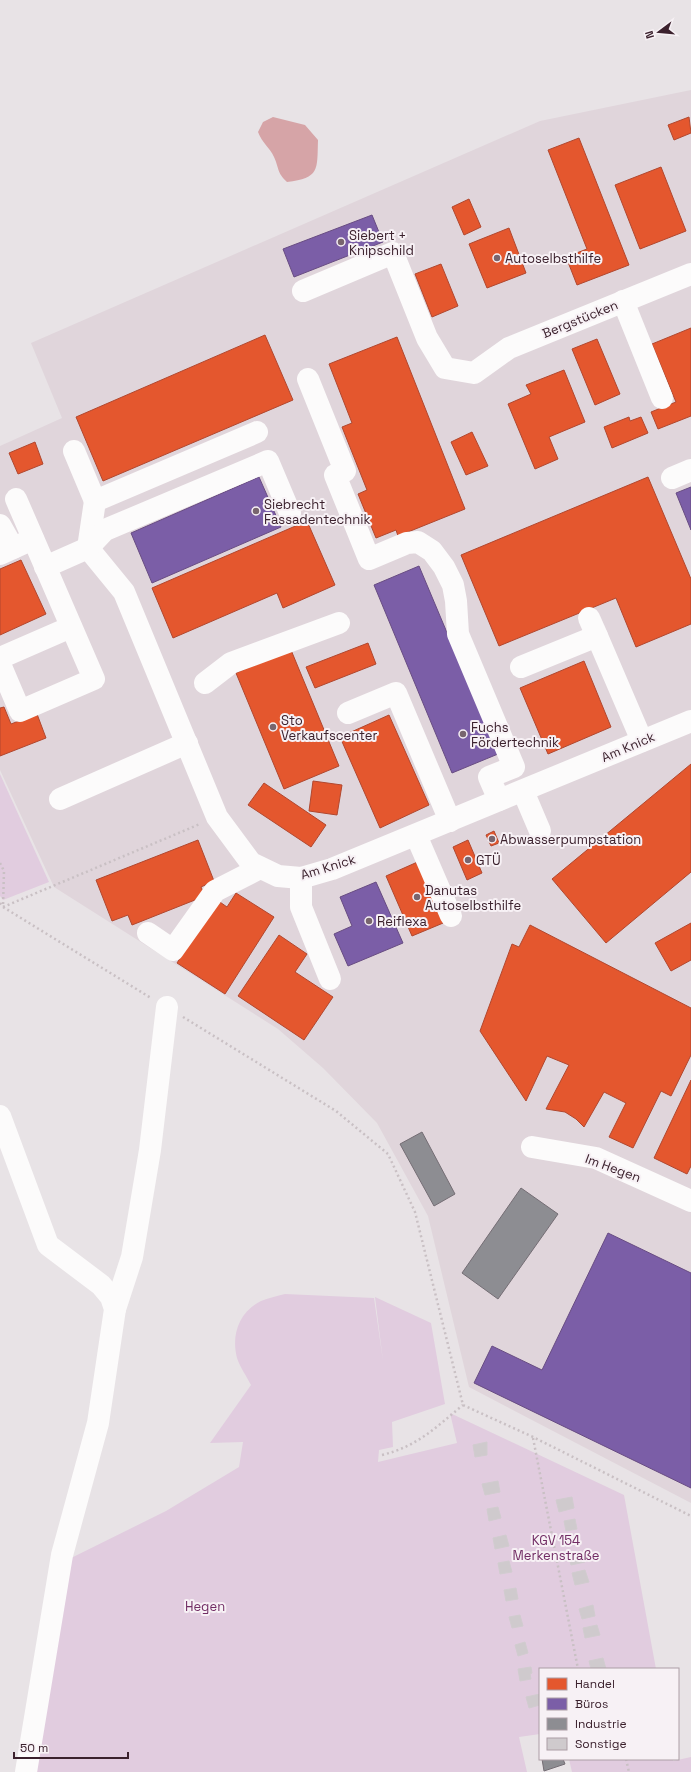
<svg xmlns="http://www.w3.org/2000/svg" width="691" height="1772" viewBox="0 0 691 1772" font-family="'Space Grotesk',sans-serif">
  <rect width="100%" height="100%" fill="#e8e3e6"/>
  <polygon fill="#e0d5db" points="691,90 691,1503 469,1387 428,1216 377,1123 323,1068 278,1029 54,887 0,770 0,446 62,418 31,343 540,121"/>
  <g fill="#e1ccdf">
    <polygon points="0,774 49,882 3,900 0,896"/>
    <path d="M285,1294L374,1298L383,1361L375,1297L431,1323L445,1404L392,1422L393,1447L379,1450L378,1462L457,1443L450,1413L624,1495L656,1669H540V1734L519,1737L527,1772H23L61,1563L166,1511L239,1467L243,1442L210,1443L251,1385C247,1377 240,1367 237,1358C231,1335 239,1312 261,1301C268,1298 277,1296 285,1294Z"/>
    <polygon points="691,1757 691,1772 572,1772 569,1759 673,1759 673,1761"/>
  </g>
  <path fill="#d6a4a7" d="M273,117L305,125L318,140C317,170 320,178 287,182C277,173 279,168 274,157C270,148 262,143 258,132L263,122Z"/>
  <g fill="#e4572e" stroke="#b1472e">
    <polygon points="689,117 691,133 674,140 668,125"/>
    <polygon points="579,138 629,265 577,285 566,257 587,249 548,150"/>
    <polygon points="661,167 686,231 640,249 615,185"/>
    <polygon points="469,199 481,227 464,235 452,207"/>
    <polygon points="509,228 526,273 487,288 469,244"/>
    <polygon points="441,264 458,306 432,317 415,274"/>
    <polygon points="691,328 691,416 658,429 651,412 676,402 652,344"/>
    <polygon points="265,335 293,400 103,481 76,417"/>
    <polygon points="397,337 465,509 398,536 396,530 376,538 358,494 367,490 342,427 352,423 329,364"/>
    <polygon points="597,339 620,394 595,405 572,349"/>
    <polygon points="564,370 585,422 549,437 558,459 535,469 508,404 531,394 526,385"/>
    <polygon points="629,417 630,421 641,417 648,433 612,448 604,427"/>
    <polygon points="472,432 488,466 466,475 451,442"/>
    <polygon points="35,442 43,464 18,474 9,453"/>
    <polygon points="648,477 691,579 691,624 636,647 616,598 499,646 461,555"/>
    <polygon points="307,521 335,585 283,608 277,593 173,638 152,588"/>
    <polygon points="21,560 46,614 0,635 0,569"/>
    <polygon points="368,643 376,664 315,688 306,667"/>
    <polygon points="291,650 339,766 284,789 236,673"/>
    <polygon points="584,661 611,727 548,754 520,688"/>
    <polygon points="4,707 11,724 37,714 46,738 0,756 0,708"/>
    <polygon points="389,715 429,805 380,828 340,737"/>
    <polygon points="691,764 691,872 606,943 552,879"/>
    <polygon points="313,781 342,785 337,815 309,811"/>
    <polygon points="264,783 326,825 311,847 248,805"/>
    <polygon points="494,831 499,843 491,846 486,835"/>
    <polygon points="198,840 214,881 201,887 205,896 132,925 128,915 112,921 96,880"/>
    <polygon points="468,840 482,873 467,880 453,847"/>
    <polygon points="422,860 448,921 412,936 386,876"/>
    <polygon points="236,893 274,917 225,994 177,963 217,900 227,907"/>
    <polygon points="691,923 691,960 671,971 655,943"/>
    <polygon points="530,925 691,1008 691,1055 671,1096 661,1091 633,1148 609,1137 626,1103 604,1092 584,1127 576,1119 565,1112 546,1109 569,1065 547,1056 526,1101 480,1031 512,944 519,947"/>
    <polygon points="279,935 307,954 295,972 333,997 304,1040 238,996"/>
    <polygon points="691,1080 691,1166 687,1174 654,1158"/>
  </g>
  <g fill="#7b5ea7" stroke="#684c82">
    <polygon points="372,215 383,242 294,277 283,249"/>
    <polygon points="259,477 281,527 152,583 131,533"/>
    <polygon points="691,487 691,530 676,493"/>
    <polygon points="419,566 498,754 452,773 374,585"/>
    <polygon points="376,882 403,943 348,966 334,934 352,926 340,897"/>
    <polygon points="608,1233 691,1273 691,1488 474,1383 492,1346 542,1370"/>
  </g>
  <g fill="#8d8d92" stroke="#746d74">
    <polygon points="422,1132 455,1194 434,1206 400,1144"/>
    <polygon points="521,1188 558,1214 498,1299 462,1273"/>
    <polygon points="542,1759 563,1759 565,1764 544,1771"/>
  </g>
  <g fill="#cfcacd" stroke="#d1cccf">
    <polygon points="487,1442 487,1455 475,1457 473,1445"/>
    <polygon points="498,1481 500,1492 485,1495 482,1484"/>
    <polygon points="572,1497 574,1508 559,1512 556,1500"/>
    <polygon points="498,1507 501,1518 489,1521 487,1509"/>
    <polygon points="575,1519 577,1529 566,1531 564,1521"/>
    <polygon points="506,1535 509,1546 495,1549 493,1538"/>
    <polygon points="582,1552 585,1562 571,1565 568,1555"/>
    <polygon points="509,1561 512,1572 500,1574 498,1563"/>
    <polygon points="585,1570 589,1582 575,1585 572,1573"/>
    <polygon points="516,1588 518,1599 506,1601 504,1590"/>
    <polygon points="593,1605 595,1616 582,1619 579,1609"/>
    <polygon points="520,1615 523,1626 512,1628 509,1617"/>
    <polygon points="597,1625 600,1635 585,1638 583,1628"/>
    <polygon points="525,1642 528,1653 518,1656 515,1645"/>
    <polygon points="603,1658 606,1669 591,1669 589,1661"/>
    <polygon points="531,1667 532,1673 530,1674 531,1679 520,1681 518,1669"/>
    <polygon points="540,1694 540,1705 529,1708 526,1697"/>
  </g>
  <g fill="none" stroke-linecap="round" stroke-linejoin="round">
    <g stroke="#c9c0c4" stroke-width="2.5" stroke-dasharray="2 3" stroke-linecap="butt">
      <polyline points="0,863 4,871 3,907 151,998"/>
      <polyline points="0,903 3,907 200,824"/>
      <polyline points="183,1017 336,1111 388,1154 415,1212 463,1405 533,1437 691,1516"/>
      <polyline points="533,1438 578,1669"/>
      <path d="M382,1455C418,1446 435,1428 463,1405"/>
      <polyline points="626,1759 629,1772"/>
    </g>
    <g stroke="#fcfbfb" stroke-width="22">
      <polyline points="303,291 393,253 427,338 445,368 474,373 509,348 691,274"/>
      <polyline points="623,301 662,398"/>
      <polyline points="308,379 345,471 335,475 369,559 407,543 418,542 432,551 444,567 453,585 456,601 458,634 514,767 489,777 499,800"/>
      <polyline points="74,451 95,501"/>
      <polyline points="672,478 691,470"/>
      <polyline points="0,525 13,548"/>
      <polyline points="88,548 124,592 217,817 251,863 278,876 301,878 332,869 691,721"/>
      <polyline points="88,548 95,501 257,432"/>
      <polyline points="0,554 33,539"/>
      <polyline points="45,567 88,548 105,530 268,461 290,513"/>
      <polyline points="589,618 597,636"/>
      <polyline points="0,658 71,627"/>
      <polyline points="0,664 20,711 94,679 16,499"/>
      <polyline points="521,667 597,636 642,741"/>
      <polyline points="205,683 231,663 339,623"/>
      <polyline points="348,713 396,693 450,821"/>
      <polyline points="523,791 540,831"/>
      <polyline points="60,799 187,743"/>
      <polyline points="416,835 451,916"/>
      <polyline points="301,878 301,907 330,979"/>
      <polyline points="148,933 173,950 215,891 260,868"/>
      <polyline points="0,1116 48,1245 101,1285 111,1297 115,1309 98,1423 62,1555 26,1772"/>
      <polyline points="532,1147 596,1158 691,1201"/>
      <polyline points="115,1309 132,1257 150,1150 167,1007"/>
    </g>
  </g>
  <g fill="#78656e" stroke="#f7f1f5" stroke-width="1.5">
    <circle cx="341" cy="242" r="4"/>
    <circle cx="497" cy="258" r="4"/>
    <circle cx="256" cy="511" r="4"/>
    <circle cx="273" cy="727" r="4"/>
    <circle cx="463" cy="734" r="4"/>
    <circle cx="492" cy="839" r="4"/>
    <circle cx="468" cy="860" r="4"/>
    <circle cx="417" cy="897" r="4"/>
    <circle cx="369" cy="921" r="4"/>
  </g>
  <g text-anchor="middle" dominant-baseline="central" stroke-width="4" stroke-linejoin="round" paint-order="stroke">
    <g font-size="13" fill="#3b212d" stroke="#f7f1f5" text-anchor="start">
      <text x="349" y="235">Siebert +<tspan x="349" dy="15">Knipschild</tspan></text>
      <text x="505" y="258">Autoselbsthilfe</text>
      <text x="264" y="504">Siebrecht<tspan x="264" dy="15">Fassadentechnik</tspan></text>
      <text x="281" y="720">Sto<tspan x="281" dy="15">Verkaufscenter</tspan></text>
      <text x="471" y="727">Fuchs<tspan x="471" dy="15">Fördertechnik</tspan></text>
      <text x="500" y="839">Abwasserpumpstation</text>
      <text x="476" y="860">GTÜ</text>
      <text x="425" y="890">Danutas<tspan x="425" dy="15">Autoselbsthilfe</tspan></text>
      <text x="377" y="921">Reiflexa</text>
    </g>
    <g font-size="13" fill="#3b212d" stroke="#f7f1f5">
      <text transform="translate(580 319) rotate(-22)">Bergstücken</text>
      <text transform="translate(628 747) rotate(-23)">Am Knick</text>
      <text transform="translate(328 867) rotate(-17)">Am Knick</text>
      <text transform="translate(613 1168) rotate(20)">Im Hegen</text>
    </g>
    <g font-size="13" fill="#712c64" stroke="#f7f1f5">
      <text x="556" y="1540">KGV 154<tspan x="556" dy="15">Merkenstraße</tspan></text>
      <text x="205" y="1606">Hegen</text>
    </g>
  </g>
  <rect x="539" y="1668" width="140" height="92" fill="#f7f1f5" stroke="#ac9ea5"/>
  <rect x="547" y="1678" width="20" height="12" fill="#e4572e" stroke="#ac9ea5"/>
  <text x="575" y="1688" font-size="12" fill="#3b212d">Handel</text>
  <rect x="547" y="1698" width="20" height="12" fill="#7b5ea7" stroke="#ac9ea5"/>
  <text x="575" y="1708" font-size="12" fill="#3b212d">Büros</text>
  <rect x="547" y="1718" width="20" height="12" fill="#8d8d92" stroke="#ac9ea5"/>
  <text x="575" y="1728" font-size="12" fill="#3b212d">Industrie</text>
  <rect x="547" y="1738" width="20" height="12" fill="#cfcacd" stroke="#ac9ea5"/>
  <text x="575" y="1748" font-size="12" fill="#3b212d">Sonstige</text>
  <g transform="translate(659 32) rotate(254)" stroke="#f7f1f5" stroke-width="3" paint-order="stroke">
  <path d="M0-3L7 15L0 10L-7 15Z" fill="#3b212d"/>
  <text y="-6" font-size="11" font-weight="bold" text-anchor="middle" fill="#3b212d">N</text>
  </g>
  <path d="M14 1752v6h114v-6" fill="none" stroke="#3b212d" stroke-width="2"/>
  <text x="20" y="1752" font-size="12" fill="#3b212d" stroke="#f7f1f5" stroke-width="3" paint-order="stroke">50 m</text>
</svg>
